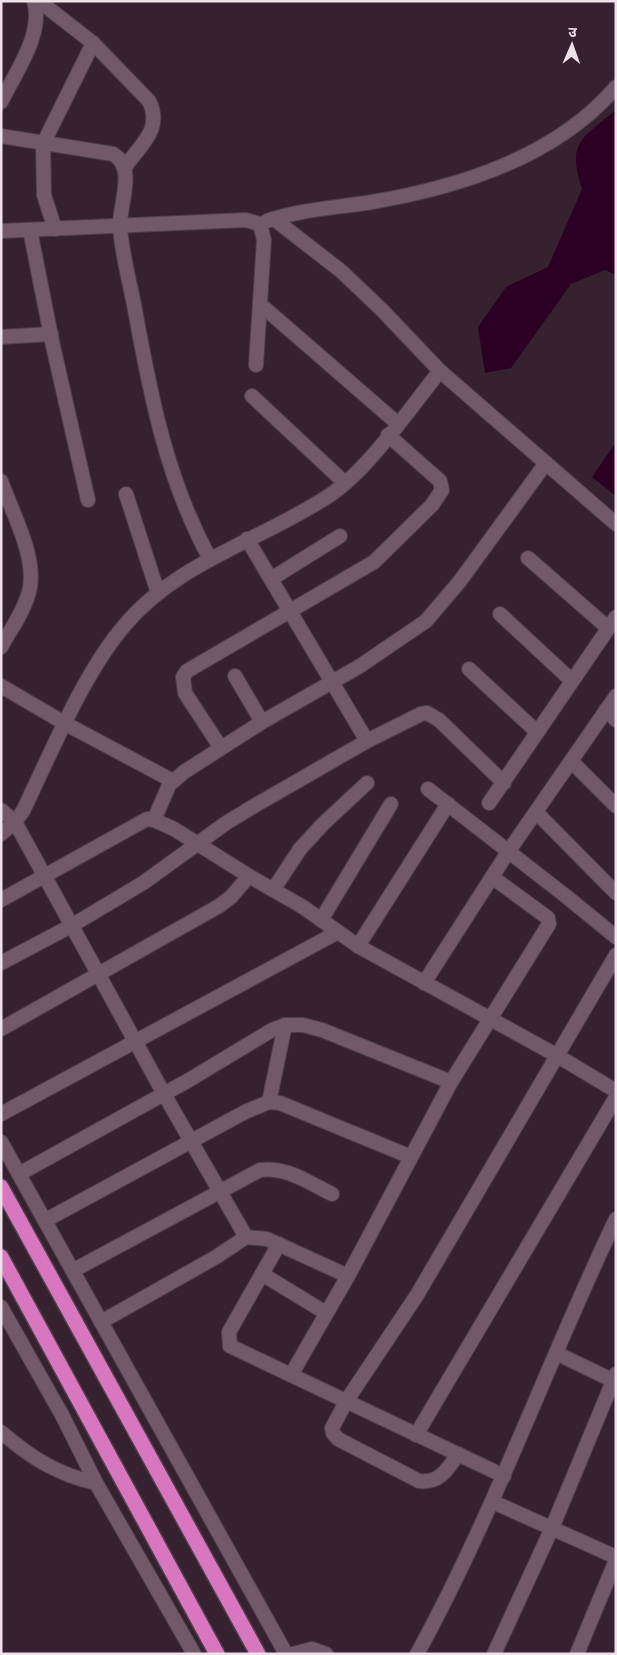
<svg xmlns="http://www.w3.org/2000/svg" width="617" height="1655" viewBox="0 0 617 1655" font-family="'Golos Text','Noto Sans Devanagari',sans-serif">
  <rect width="100%" height="100%" fill="#362130"/>
  <g fill="#2b0023">
    <path d="M616,110V275L605,270L571,284L511,368L485,373L478,327L506,287L548,267L582,189C567,142 581,139 616,110Z"/>
    <polygon points="616,442 616,496 592,477"/>
  </g>
  <g fill="none" stroke-linecap="round" stroke-linejoin="round">
    <defs>
      <g id="minor">
        <path d="M39,1L93,43L149,101C163,129 141,144 125,167"/>
        <path d="M1,102C15,73 44,34 34,1"/>
        <path d="M1,136L113,154C137,168 119,204 120,227C122,255 130,283 135,310C151,398 167,480 210,559"/>
        <polyline points="274,219 341,271 382,310 440,371 616,524"/>
        <path d="M267,221C303,209 335,208 372,202C460,187 556,157 616,87"/>
        <polyline points="55,229 44,195 43,144 93,43"/>
        <polyline points="30,230 53,346 88,500"/>
        <polyline points="1,231 246,220 260,224 264,240 256,365"/>
        <polyline points="261,305 397,423"/>
        <polyline points="1,337 51,334"/>
        <polyline points="252,396 345,483"/>
        <path d="M1,481C12,512 38,559 29,592C24,611 11,629 1,647"/>
        <polyline points="126,494 158,593"/>
        <polyline points="247,539 367,741"/>
        <polyline points="528,558 608,628"/>
        <polyline points="271,579 340,536"/>
        <polyline points="500,614 571,680"/>
        <polyline points="469,669 537,732"/>
        <polyline points="235,676 262,722"/>
        <polyline points="1,686 66,724 173,781"/>
        <polyline points="606,710 616,720"/>
        <polyline points="221,748 185,693 183,677 187,671 374,562 432,505 442,490 440,481 388,435"/>
        <polyline points="572,762 616,806"/>
        <polyline points="428,789 567,897 616,937"/>
        <polyline points="489,803 616,617"/>
        <polyline points="1,810 15,822 164,1094 246,1237"/>
        <polyline points="537,813 616,893"/>
        <polyline points="154,820 169,785 184,772 262,722 360,666 426,621 460,581 546,463"/>
        <path d="M1,834L15,822L23,811C51,753 83,674 124,626C178,561 263,540 330,495C369,469 410,408 440,371"/>
        <polyline points="273,890 300,849 323,824 367,783"/>
        <polyline points="1,900 147,819 154,820 174,829 249,876 303,907 358,946 556,1055 616,1091"/>
        <polyline points="321,920 391,804"/>
        <polyline points="358,946 448,804"/>
        <polyline points="1,963 71,926 143,883 226,823 254,806 367,741 421,714 427,713 439,720 504,783"/>
        <polyline points="424,983 508,852 616,696"/>
        <polyline points="1,1029 219,906 231,897 249,876"/>
        <polyline points="269,1102 285,1025"/>
        <polyline points="1,1114 338,932"/>
        <polyline points="1,1142 286,1654"/>
        <polyline points="19,1174 189,1080 272,1030 285,1025 303,1025 322,1030 451,1082"/>
        <polyline points="46,1220 245,1112 269,1102 280,1103 411,1157"/>
        <polyline points="279,1244 229,1332 230,1346 504,1476"/>
        <path d="M74,1270L260,1170C286,1166 309,1183 332,1194"/>
        <polyline points="262,1274 326,1313"/>
        <polyline points="1,1307 62,1415 96,1483 194,1654"/>
        <polyline points="101,1322 216,1257 246,1237 267,1239 348,1276"/>
        <polyline points="556,1353 616,1382"/>
        <polyline points="291,1375 348,1276 451,1082 549,924 548,918 492,877"/>
        <path d="M1,1432C30,1457 58,1475 96,1483"/>
        <polyline points="416,1435 616,1097"/>
        <path d="M458,1454C448,1469 439,1484 419,1481L338,1439L333,1433L332,1428L347,1400L417,1295L616,955"/>
        <polyline points="493,1502 616,1557"/>
        <polyline points="293,1654 312,1649 326,1654"/>
        <path d="M417,1654C494,1514 547,1363 616,1219"/>
        <polyline points="494,1654 552,1528 616,1374"/>
        <polyline points="577,1654 616,1560"/>
      </g>
      <g id="highway">
        <polyline points="1,1187 258,1654"/>
        <polyline points="1,1257 217,1654"/>
      </g>
    </defs>
    <use href="#minor" stroke="#4f3e4a" stroke-width="16"/>
    <use href="#highway" stroke="#4f3e4a" stroke-width="18"/>
    <use href="#minor" stroke="#71596a" stroke-width="14"/>
    <use href="#highway" stroke="#d876c0" stroke-width="15"/>
  </g>
  <rect width="617" height="1655" fill="none" stroke="#efe1ea" stroke-width="5"/>
  <g transform="translate(572 45) rotate(2)" stroke="#362130" stroke-width="4" paint-order="stroke">
  <path d="M0-4L9 19L0 12L-9 19Z" fill="#efe1ea"/>
  <text y="-8" font-size="14" font-weight="bold" text-anchor="middle" fill="#efe1ea">उ</text>
  </g>
</svg>
